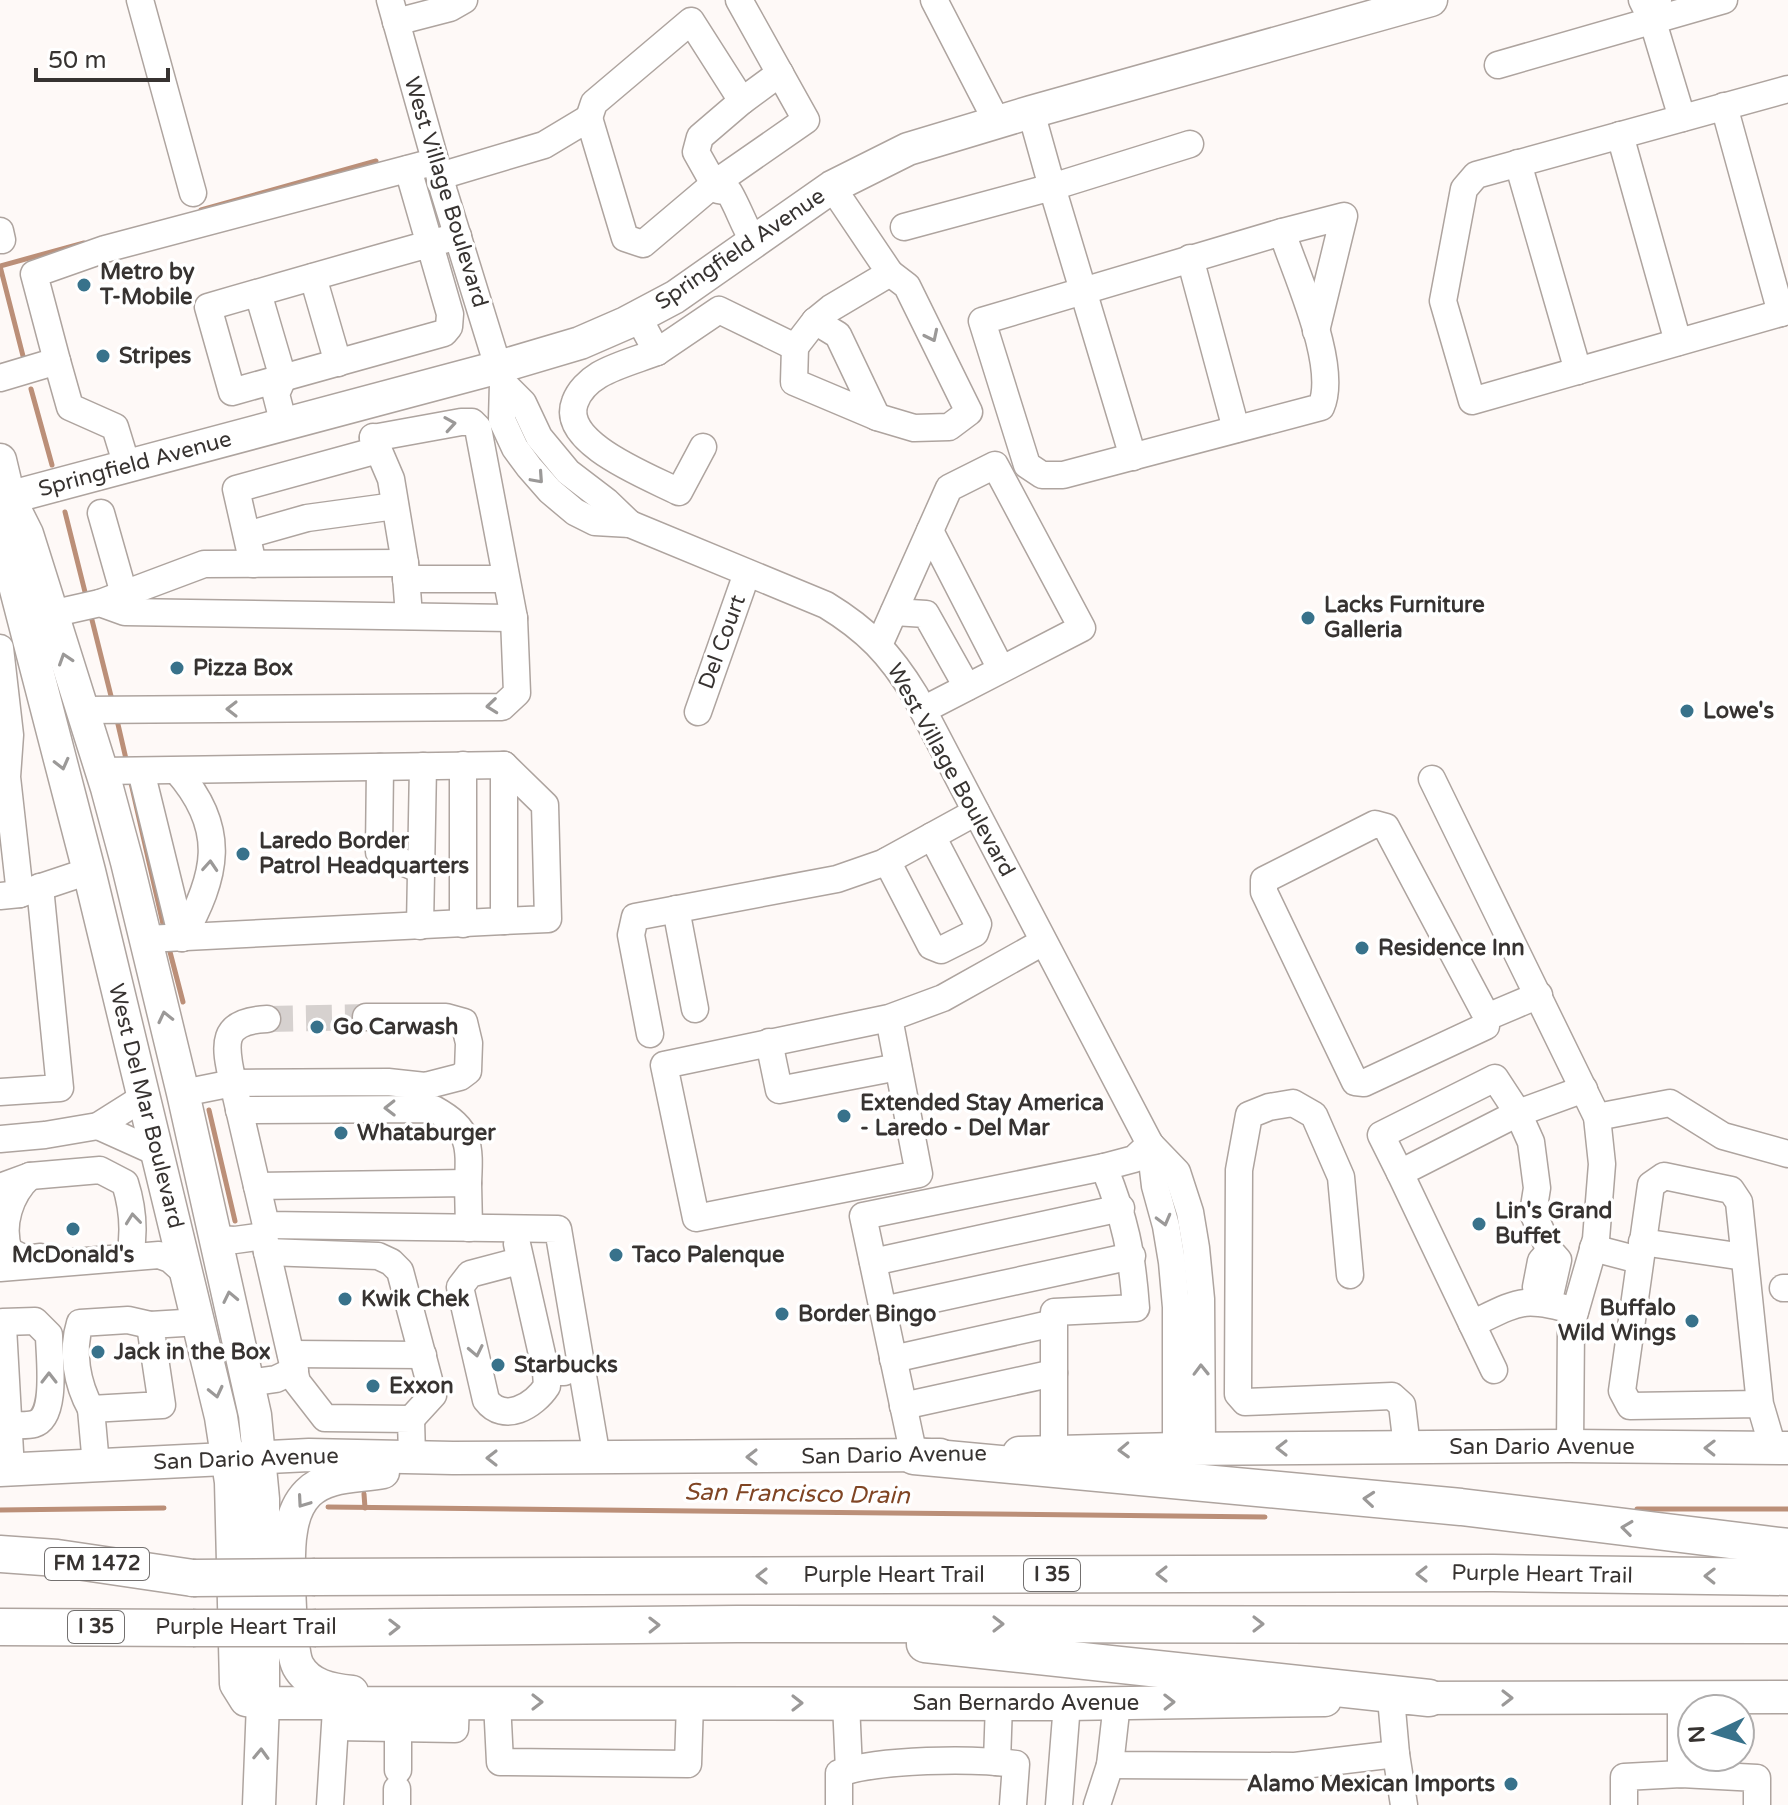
<svg xmlns="http://www.w3.org/2000/svg" width="1788" height="1805" viewBox="0 0 1788 1805" font-family="'Varela Round',sans-serif">
  <rect width="100%" height="100%" fill="#fef9f7"/>
  <g fill="none" stroke-linecap="round" stroke-linejoin="round">
    <g stroke="#bb8f78" stroke-width="5">
      <polyline points="201,210 376,161"/>
      <polyline points="23,356 0,266 84,243"/>
      <polyline points="31,389 52,465"/>
      <polyline points="65,512 85,592"/>
      <polyline points="92,620 112,700"/>
      <polyline points="117,720 126,759"/>
      <polyline points="131,783 163,924"/>
      <polyline points="170,952 183,1002"/>
      <polyline points="209,1110 235,1221"/>
      <polyline points="364,1494 365,1508"/>
      <polyline points="328,1507 1265,1517"/>
      <polyline points="1637,1509 1788,1509"/>
      <polyline points="0,1510 164,1508"/>
    </g>
    <polyline stroke="#d6d1cf" stroke-width="26" stroke-dasharray="26 13" stroke-linecap="butt" points="267,1019 366,1017"/>
    <defs>
      <g id="minor">
        <polyline points="140,0 193,193"/>
        <path d="M390,0L444,192L503,383L502,420L515,448L529,467L550,491L575,512L595,522L630,524L826,605C867,630 890,654 915,695L1150,1144L1177,1172L1190,1212L1196,1248L1201,1299L1202,1448"/>
        <polyline points="934,0 997,122"/>
        <polyline points="1642,0 1653,22 1658,0"/>
        <polyline points="396,22 450,8 464,0"/>
        <polyline points="1653,22 1682,118"/>
        <polyline points="1498,65 1724,0"/>
        <polyline points="1788,89 1476,175 1464,189 1443,301 1472,401 1788,311"/>
        <polyline points="742,101 780,73"/>
        <polyline points="1724,106 1781,313"/>
        <polyline points="1031,112 1052,187 1190,144"/>
        <polyline points="589,118 594,103 691,21 742,101 700,137 696,152 714,184 806,120 739,0"/>
        <polyline points="1620,135 1678,342"/>
        <polyline points="1518,163 1578,371"/>
        <path d="M408,169L450,314L449,327L444,333L232,392L208,307C291,283 374,259 458,236"/>
        <path d="M440,176L544,145L589,118L625,238L643,244L714,184L718,190L729,192C739,209 743,224 754,242"/>
        <polyline points="904,227 1052,187 1133,457"/>
        <polyline points="0,231 2,240 0,240"/>
        <path d="M1282,232C1296,275 1339,366 1321,407L1063,475H1042L1027,465L982,321Z"/>
        <polyline points="1282,232 1344,216 1316,331"/>
        <polyline points="1190,258 1236,429"/>
        <polyline points="313,277 338,363"/>
        <polyline points="258,293 283,378 276,394 284,425"/>
        <polyline points="638,317 657,352 719,310 795,347 815,321 831,308 890,273 832,187"/>
        <polyline points="795,347 794,382 877,417 838,335 815,321"/>
        <path d="M657,352C639,359 616,365 599,375C589,381 579,391 575,402C559,443 650,477 679,492L703,447"/>
        <polyline points="57,361 70,407 115,427 127,466"/>
        <polyline points="0,378 57,361 34,274 105,249 422,165"/>
        <polyline points="503,383 523,403 539,437 568,472 606,501 630,524"/>
        <polyline points="877,417 914,428 949,427 969,412 907,286 890,273"/>
        <polyline points="373,437 391,479 405,563 409,616"/>
        <polyline points="101,513 124,594"/>
        <polyline points="930,531 1001,669"/>
        <polyline points="247,535 307,518 395,506"/>
        <polyline points="253,564 236,489 378,450"/>
        <polyline points="406,579 506,579"/>
        <polyline points="100,603 204,564 405,563"/>
        <polyline points="894,612 926,614 967,687"/>
        <polyline points="51,614 100,603 125,612 514,618"/>
        <polyline points="879,645 949,488 995,465 1082,628 923,710"/>
        <polyline points="0,648 10,735 7,777 20,894"/>
        <polyline points="82,710 502,707 517,693 514,618 478,428 472,422 461,422 373,438"/>
        <polyline points="698,712 747,573"/>
        <polyline points="504,765 545,805 548,919 504,921"/>
        <polyline points="380,767 379,852 421,870"/>
        <polyline points="102,771 504,765 504,921 146,939"/>
        <polyline points="141,771 182,938"/>
        <path d="M177,771C228,829 217,876 182,938"/>
        <polyline points="1432,779 1597,1117 1602,1164 1596,1239 1571,1326 1570,1446"/>
        <polyline points="887,861 931,946 941,950 975,933 978,924 932,836"/>
        <polyline points="0,896 20,894 89,871"/>
        <polyline points="676,909 695,1009"/>
        <polyline points="463,924 463,765"/>
        <polyline points="420,926 423,766"/>
        <polyline points="1487,1017 1386,827 1375,824 1264,880 1264,892 1355,1082 1364,1083 1486,1026 1487,1017 1539,995"/>
        <polyline points="889,1018 664,1065 696,1218 919,1174 889,1018 943,998 1043,942"/>
        <path d="M267,1019C220,1021 224,1044 233,1083L388,1082L425,1086L460,1077L468,1071L469,1043L464,1022L446,1017H366"/>
        <polyline points="650,1034 631,935 635,917 837,879 883,863 976,812"/>
        <polyline points="769,1042 779,1090 898,1067"/>
        <polyline points="0,1092 60,1088 40,887"/>
        <polyline points="183,1093 233,1083 266,1225 558,1229 597,1458"/>
        <path d="M239,1110L434,1109C470,1129 470,1144 468,1183"/>
        <polyline points="1597,1117 1670,1103 1723,1136 1788,1154"/>
        <polyline points="98,1126 158,1153"/>
        <polyline points="0,1139 45,1135 98,1126 144,1097"/>
        <polyline points="1150,1144 1155,1186 1166,1226 1172,1262 1176,1307 1176,1449"/>
        <polyline points="1104,1167 1134,1159 1150,1144"/>
        <polyline points="1400,1173 1381,1135 1495,1078 1518,1113 1531,1142 1537,1188 1533,1213 1550,1251"/>
        <path d="M30,1176C10,1194 0,1225 9,1251L25,1259L41,1257"/>
        <polyline points="257,1186 468,1183 469,1228"/>
        <path d="M0,1187L30,1176L100,1170L125,1183C133,1208 135,1230 130,1256"/>
        <polyline points="266,1225 264,1236 267,1252 297,1382 325,1418 411,1419 412,1457"/>
        <polyline points="217,1239 235,1240 264,1236"/>
        <polyline points="1642,1242 1744,1257"/>
        <polyline points="517,1244 546,1372 564,1372"/>
        <polyline points="1593,1248 1639,1260"/>
        <polyline points="267,1252 378,1256 391,1262 400,1271 433,1395 411,1419"/>
        <path d="M519,1261L470,1274L460,1287L486,1400C504,1424 534,1406 547,1386L546,1372"/>
        <polyline points="873,1262 1121,1208"/>
        <polyline points="0,1268 159,1255 170,1259 189,1276"/>
        <polyline points="1350,1275 1341,1177 1314,1115 1293,1103 1269,1107 1249,1115 1239,1170 1238,1394 1245,1402 1392,1396 1402,1405 1407,1447"/>
        <polyline points="1783,1288 1788,1288"/>
        <polyline points="1540,1300 1541,1295 1536,1287 1541,1261 1550,1251 1558,1260 1551,1291 1541,1295"/>
        <polyline points="883,1310 1132,1256"/>
        <path d="M1575,1311C1523,1296 1520,1301 1472,1324L1400,1173L1518,1113L1584,1089"/>
        <path d="M3,1322L35,1321L49,1335C49,1355 58,1417 34,1424C27,1426 16,1425 9,1425"/>
        <polyline points="1472,1324 1494,1370"/>
        <polyline points="0,1327 3,1327 11,1470"/>
        <polyline points="291,1354 423,1355"/>
        <polyline points="893,1359 1054,1323"/>
        <polyline points="248,1383 276,1379 295,1370"/>
        <polyline points="1760,1404 1630,1406 1622,1391 1651,1185 1664,1176 1731,1190 1739,1202 1760,1404 1773,1448"/>
        <polyline points="903,1406 1054,1373"/>
        <path d="M91,1409C77,1384 71,1352 80,1323L128,1320L150,1325"/>
        <path d="M914,1456L863,1216L1104,1167C1125,1219 1132,1252 1136,1308L1054,1312V1452"/>
        <polyline points="96,1465 91,1409 162,1405 150,1325 200,1322"/>
        <polyline points="1681,1697 1681,1774"/>
        <polyline points="1391,1698 1396,1754"/>
        <polyline points="497,1702 500,1762 688,1764 690,1703"/>
        <polyline points="846,1703 849,1770"/>
        <polyline points="1117,1703 1110,1765 1295,1766 1396,1754 1404,1805"/>
        <polyline points="336,1727 455,1729 456,1702"/>
        <polyline points="997,1762 999,1703"/>
        <polyline points="398,1770 398,1728"/>
        <polyline points="330,1805 336,1709"/>
        <polyline points="397,1805 397,1789"/>
        <path d="M839,1805V1773C882,1759 971,1758 1016,1764L1013,1805"/>
        <polyline points="1059,1805 1067,1704"/>
        <polyline points="1097,1805 1110,1765"/>
        <polyline points="1624,1805 1624,1777 1681,1774 1757,1778 1757,1805"/>
      </g>
      <g id="major">
        <polyline points="0,460 9,498 27,534 107,788 127,862 183,1093 255,1415 263,1499 263,1703 259,1805"/>
        <polyline points="9,498 6,551 89,871 221,1417 231,1482 236,1684 246,1700 263,1703 1067,1704 1325,1700"/>
        <polyline points="0,500 499,367 580,343 626,323 675,297 832,187 908,149 1031,112 1431,0"/>
        <polyline points="1019,1453 1176,1449 1570,1446 1788,1448"/>
        <polyline points="0,1470 309,1455 453,1458 940,1455"/>
        <path d="M352,1692C332,1690 309,1686 298,1666C289,1650 287,1552 291,1531C293,1517 297,1504 308,1493C327,1474 358,1477 383,1472"/>
        <polyline points="1403,1698 1788,1697"/>
      </g>
      <g id="highway">
        <polyline points="914,1456 1461,1507 1788,1547"/>
        <polyline points="0,1554 57,1558 193,1578"/>
        <polyline points="315,1577 1493,1573 1788,1577"/>
        <polyline points="0,1627 193,1628"/>
        <polyline points="316,1628 737,1624 1788,1625"/>
        <polyline points="925,1644 1429,1698"/>
      </g>
    </defs>
    <use href="#minor" stroke="#aea49f" stroke-width="29"/>
    <use href="#major" stroke="#aea49f" stroke-width="35"/>
    <use href="#highway" stroke="#aea49f" stroke-width="39"/>
    <use href="#minor" stroke="#fff" stroke-width="26"/>
    <use href="#major" stroke="#fff" stroke-width="32"/>
    <use href="#highway" stroke="#fff" stroke-width="36"/>
    <defs>
      <g id="highway-bridge">
        <polyline points="193,1578 315,1577"/>
        <polyline points="193,1628 316,1628"/>
      </g>
    </defs>
    <use href="#highway-bridge" stroke="#aea49f" stroke-width="39" stroke-linecap="butt"/>
    <use href="#highway-bridge" stroke="#fff" stroke-width="36"/>
  </g>
  <defs><path id="oneway-chevron" d="M-2-3.5L2.5 0L-2 3.5" fill="none" stroke-width="1.6" stroke-linecap="round" stroke-linejoin="round" transform="scale(2)"/></defs>
  <g stroke="#9b9998">
    <use href="#oneway-chevron" transform="translate(932 336) rotate(64)"/>
    <use href="#oneway-chevron" transform="translate(450 424) rotate(-9)"/>
    <use href="#oneway-chevron" transform="translate(538 478) rotate(48)"/>
    <use href="#oneway-chevron" transform="translate(65 659) rotate(-108)"/>
    <use href="#oneway-chevron" transform="translate(492 706) rotate(174)"/>
    <use href="#oneway-chevron" transform="translate(232 709) rotate(180)"/>
    <use href="#oneway-chevron" transform="translate(62 764) rotate(76)"/>
    <use href="#oneway-chevron" transform="translate(210 866) rotate(-86)"/>
    <use href="#oneway-chevron" transform="translate(165 1017) rotate(-103)"/>
    <use href="#oneway-chevron" transform="translate(390 1108) rotate(179)"/>
    <use href="#oneway-chevron" transform="translate(133 1219) rotate(-96)"/>
    <use href="#oneway-chevron" transform="translate(1164 1220) rotate(75)"/>
    <use href="#oneway-chevron" transform="translate(230 1297) rotate(-102)"/>
    <use href="#oneway-chevron" transform="translate(476 1351) rotate(78)"/>
    <use href="#oneway-chevron" transform="translate(1201 1370) rotate(-91)"/>
    <use href="#oneway-chevron" transform="translate(49 1378) rotate(-90)"/>
    <use href="#oneway-chevron" transform="translate(216 1392) rotate(77)"/>
    <use href="#oneway-chevron" transform="translate(1282 1448) rotate(180)"/>
    <use href="#oneway-chevron" transform="translate(1710 1448) rotate(-179)"/>
    <use href="#oneway-chevron" transform="translate(1124 1450) rotate(178)"/>
    <use href="#oneway-chevron" transform="translate(752 1457) rotate(180)"/>
    <use href="#oneway-chevron" transform="translate(492 1458) rotate(180)"/>
    <use href="#oneway-chevron" transform="translate(1369 1499) rotate(-175)"/>
    <use href="#oneway-chevron" transform="translate(303 1502) rotate(125)"/>
    <use href="#oneway-chevron" transform="translate(1627 1528) rotate(-173)"/>
    <use href="#oneway-chevron" transform="translate(1162 1574) rotate(180)"/>
    <use href="#oneway-chevron" transform="translate(1422 1574) rotate(180)"/>
    <use href="#oneway-chevron" transform="translate(762 1576) rotate(180)"/>
    <use href="#oneway-chevron" transform="translate(1710 1576) rotate(-179)"/>
    <use href="#oneway-chevron" transform="translate(998 1624)"/>
    <use href="#oneway-chevron" transform="translate(1258 1624)"/>
    <use href="#oneway-chevron" transform="translate(654 1625) rotate(-1)"/>
    <use href="#oneway-chevron" transform="translate(394 1627) rotate(-1)"/>
    <use href="#oneway-chevron" transform="translate(1507 1698)"/>
    <use href="#oneway-chevron" transform="translate(537 1702)"/>
    <use href="#oneway-chevron" transform="translate(1169 1702) rotate(-1)"/>
    <use href="#oneway-chevron" transform="translate(797 1703)"/>
    <use href="#oneway-chevron" transform="translate(261 1754) rotate(-88)"/>
  </g>
  <g fill="#38728b" stroke="#fff" stroke-width="3">
    <circle cx="84" cy="285" r="8"/>
    <circle cx="103" cy="356" r="8"/>
    <circle cx="1308" cy="618" r="8"/>
    <circle cx="177" cy="668" r="8"/>
    <circle cx="1687" cy="711" r="8"/>
    <circle cx="243" cy="854" r="8"/>
    <circle cx="1362" cy="948" r="8"/>
    <circle cx="317" cy="1027" r="8"/>
    <circle cx="844" cy="1116" r="8"/>
    <circle cx="341" cy="1133" r="8"/>
    <circle cx="1479" cy="1224" r="8"/>
    <circle cx="73" cy="1229" r="8"/>
    <circle cx="616" cy="1255" r="8"/>
    <circle cx="345" cy="1299" r="8"/>
    <circle cx="782" cy="1314" r="8"/>
    <circle cx="1692" cy="1321" r="8"/>
    <circle cx="98" cy="1352" r="8"/>
    <circle cx="498" cy="1365" r="8"/>
    <circle cx="373" cy="1386" r="8"/>
    <circle cx="1511" cy="1784" r="8"/>
  </g>
  <g text-anchor="middle" dominant-baseline="central" stroke-width="7" stroke-linejoin="round" paint-order="stroke">
    <g fill="#fff" stroke="#73706f" stroke-width="2">
      <rect x="45" y="1548" width="104" height="32" rx="6"/>
      <rect x="1024" y="1559" width="56" height="32" rx="6"/>
      <rect x="68" y="1611" width="56" height="32" rx="6"/>
    </g>
    <g font-size="20" font-weight="bold" fill="#373331">
      <text x="97" y="1564">FM 1472</text>
      <text x="1052" y="1575">I 35</text>
      <text x="96" y="1627">I 35</text>
    </g>
    <g font-size="22" fill="#373331" stroke="#fff">
      <text transform="translate(446 192) rotate(73)">West Village Boulevard</text>
      <text transform="translate(740 249) rotate(-34)">Springfield Avenue</text>
      <text transform="translate(135 464) rotate(-15)">Springfield Avenue</text>
      <text transform="translate(722 642) rotate(-70)">Del Court</text>
      <text transform="translate(951 770) rotate(61)">West Village Boulevard</text>
      <text transform="translate(146 1106) rotate(76)">West Del Mar Boulevard</text>
      <text x="1542" y="1447">San Dario Avenue</text>
      <text transform="translate(894 1455) rotate(-1)">San Dario Avenue</text>
      <text transform="translate(246 1459) rotate(-2)">San Dario Avenue</text>
      <text transform="translate(1542 1574) rotate(1)">Purple Heart Trail</text>
      <text x="894" y="1575">Purple Heart Trail</text>
      <text x="246" y="1627">Purple Heart Trail</text>
      <text x="1026" y="1703">San Bernardo Avenue</text>
    </g>
    <g font-size="22" font-weight="bold" fill="#373331" stroke="#fff" text-anchor="start">
      <text x="100" y="272">Metro by<tspan x="100" dy="25">T-Mobile</tspan></text>
      <text x="119" y="356">Stripes</text>
      <text x="1324" y="605">Lacks Furniture<tspan x="1324" dy="25">Galleria</tspan></text>
      <text x="193" y="668">Pizza Box</text>
      <text x="1703" y="711">Lowe's</text>
      <text x="259" y="841">Laredo Border<tspan x="259" dy="25">Patrol Headquarters</tspan></text>
      <text x="1378" y="948">Residence Inn</text>
      <text x="333" y="1027">Go Carwash</text>
      <text x="860" y="1103">Extended Stay America<tspan x="860" dy="25">- Laredo - Del Mar</tspan></text>
      <text x="357" y="1133">Whataburger</text>
      <text x="1495" y="1211">Lin's Grand<tspan x="1495" dy="25">Buffet</tspan></text>
      <text x="73" y="1255" text-anchor="middle">McDonald's</text>
      <text x="632" y="1255">Taco Palenque</text>
      <text x="361" y="1299">Kwik Chek</text>
      <text x="1676" y="1308" text-anchor="end">Buffalo<tspan x="1676" dy="25">Wild Wings</tspan></text>
      <text x="798" y="1314">Border Bingo</text>
      <text x="114" y="1352">Jack in the Box</text>
      <text x="514" y="1365">Starbucks</text>
      <text x="389" y="1386">Exxon</text>
      <text x="1495" y="1784" text-anchor="end">Alamo Mexican Imports</text>
    </g>
    <g font-size="24" font-style="italic" fill="#804524" stroke="#fff">
      <text transform="translate(797 1494) rotate(1)">San Francisco Drain</text>
    </g>
  </g>
  <g transform="translate(1716 1733) rotate(266)"><circle r="38" fill="#ffffff" stroke="#afadad" stroke-width="2"/>
  <path d="M0-6L14 30L0 20L-14 30Z" fill="#38728b"/>
  <text y="-12" font-size="22" font-weight="bold" text-anchor="middle" fill="#373331">N</text>
  </g>
  <path d="M36 68v12h132v-12" fill="none" stroke="#373331" stroke-width="4"/>
  <text x="48" y="68" font-size="24" fill="#373331" stroke="#ffffff" stroke-width="6" paint-order="stroke">50 m</text>
</svg>
